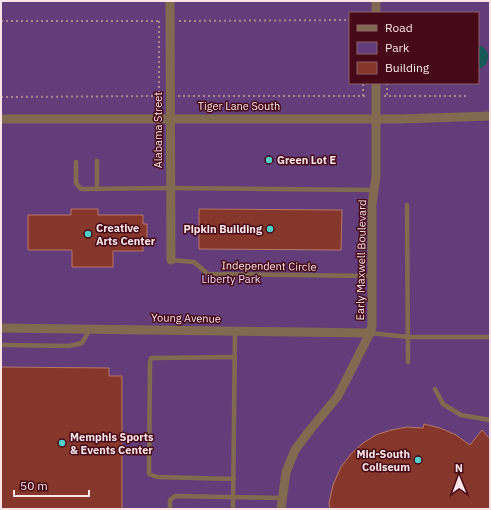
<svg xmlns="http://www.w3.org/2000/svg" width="491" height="510" viewBox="0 0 491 510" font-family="'IBM Plex Sans',sans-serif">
  <rect width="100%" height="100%" fill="#501522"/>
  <path fill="#633d79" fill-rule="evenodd" d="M1,1H490V509H1ZM350,13H478V83H350Z"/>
  <path fill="#145957" d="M478,45C491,48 491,65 479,69Z"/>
  <g fill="#84372a" stroke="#ba7669">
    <polygon points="71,209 98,209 98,215 143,215 143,224 147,224 147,243 143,243 143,251 113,251 113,267 72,267 72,250 28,250 28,215 71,215"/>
    <polygon points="199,209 342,210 341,250 199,249"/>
    <polygon points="1,367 109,368 109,376 122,376 122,509 1,509"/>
    <polygon points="424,424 440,428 456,435 470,445 482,430 490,439 490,509 330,509 329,503 333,485 341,467 351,454 363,443 376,435 391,430 407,427 423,428"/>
  </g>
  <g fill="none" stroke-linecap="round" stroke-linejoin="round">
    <g stroke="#ae868d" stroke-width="2" stroke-dasharray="2 3" stroke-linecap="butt">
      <polyline points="1,21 161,21"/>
      <polyline points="159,21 159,96"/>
      <polyline points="179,21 350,20"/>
      <polyline points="387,83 387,96"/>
      <polyline points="178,96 368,96"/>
      <polyline points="363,96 363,83"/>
      <polyline points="384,96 468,96"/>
      <polyline points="1,97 162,96"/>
    </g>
    <g stroke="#816b50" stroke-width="4.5">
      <polyline points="97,161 97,189"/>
      <polyline points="76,162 76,183 81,189 170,188 374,190"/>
      <polyline points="407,205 408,362"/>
      <polyline points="171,260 194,262 208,274 372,276"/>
      <polyline points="370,333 408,337 490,337"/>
      <polyline points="1,345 69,346 82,343 90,329"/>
      <polyline points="435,389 443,404 461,415 490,420"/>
      <polyline points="234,479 157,477 149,474 150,362 151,358 234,357"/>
      <polyline points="170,509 170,500 175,496 282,498"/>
      <polyline points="233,509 235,331"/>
    </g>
    <g stroke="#816b50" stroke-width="9">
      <polyline points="170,1 171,260"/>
      <polyline points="376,13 376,1"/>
      <polyline points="1,119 400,119 490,116"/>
      <polyline points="1,328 370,333"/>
      <polyline points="281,509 286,472 295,450 310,430 338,396 370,333 372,326 372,205 376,176 376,83"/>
    </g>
  </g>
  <g fill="#53cdc9" stroke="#450918" stroke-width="1.5">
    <circle cx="269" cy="160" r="4"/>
    <circle cx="270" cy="229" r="4"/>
    <circle cx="88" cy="234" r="4"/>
    <circle cx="62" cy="443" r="4"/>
    <circle cx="418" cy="460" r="4"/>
  </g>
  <g text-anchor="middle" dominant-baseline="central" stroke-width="3" stroke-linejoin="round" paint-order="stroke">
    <g font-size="11" fill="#fde5e7" stroke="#450918">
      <text x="239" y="106">Tiger Lane South</text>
      <text transform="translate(158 130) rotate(-90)">Alabama Street</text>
      <text transform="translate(361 260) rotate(-89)">Early Maxwell Boulevard</text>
      <text transform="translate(269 266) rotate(1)">Independent Circle</text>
      <text transform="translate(186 318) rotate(1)">Young Avenue</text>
    </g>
    <g font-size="11" font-weight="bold" fill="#fde5e7" stroke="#450918" text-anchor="start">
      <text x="277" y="160">Green Lot E</text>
      <text x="96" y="228">Creative<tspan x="96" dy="13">Arts Center</tspan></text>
      <text x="262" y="229" text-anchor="end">Pipkin Building</text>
      <text x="70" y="437">Memphis Sports<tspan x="70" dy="13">&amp; Events Center</tspan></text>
      <text x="410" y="454" text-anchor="end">Mid-South<tspan x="410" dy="13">Coliseum</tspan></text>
    </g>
    <g font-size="11" fill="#efd9fe" stroke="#450918">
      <text x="231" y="279">Liberty Park</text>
    </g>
  </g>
  <rect width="491" height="510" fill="none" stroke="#fde5e7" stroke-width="4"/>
  <rect x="349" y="12" width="130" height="72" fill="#450918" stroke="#8f616b"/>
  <rect x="357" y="25" width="20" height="6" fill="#816b50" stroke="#8f616b"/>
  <text x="385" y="32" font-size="12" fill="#fde5e7">Road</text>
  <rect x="357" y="42" width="20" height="12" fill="#633d79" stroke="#8f616b"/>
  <text x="385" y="52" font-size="12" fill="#fde5e7">Park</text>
  <rect x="357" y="62" width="20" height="12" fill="#84372a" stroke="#8f616b"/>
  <text x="385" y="72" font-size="12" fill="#fde5e7">Building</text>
  <g transform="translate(459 478) rotate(359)" stroke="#450918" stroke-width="3" paint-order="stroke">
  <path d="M0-3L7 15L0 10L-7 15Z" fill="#fde5e7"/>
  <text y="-6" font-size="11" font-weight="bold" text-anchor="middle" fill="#fde5e7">N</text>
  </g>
  <path d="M14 490v6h75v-6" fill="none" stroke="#fde5e7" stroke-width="2"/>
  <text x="20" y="490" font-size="12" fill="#fde5e7" stroke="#450918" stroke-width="3" paint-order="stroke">50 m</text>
</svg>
